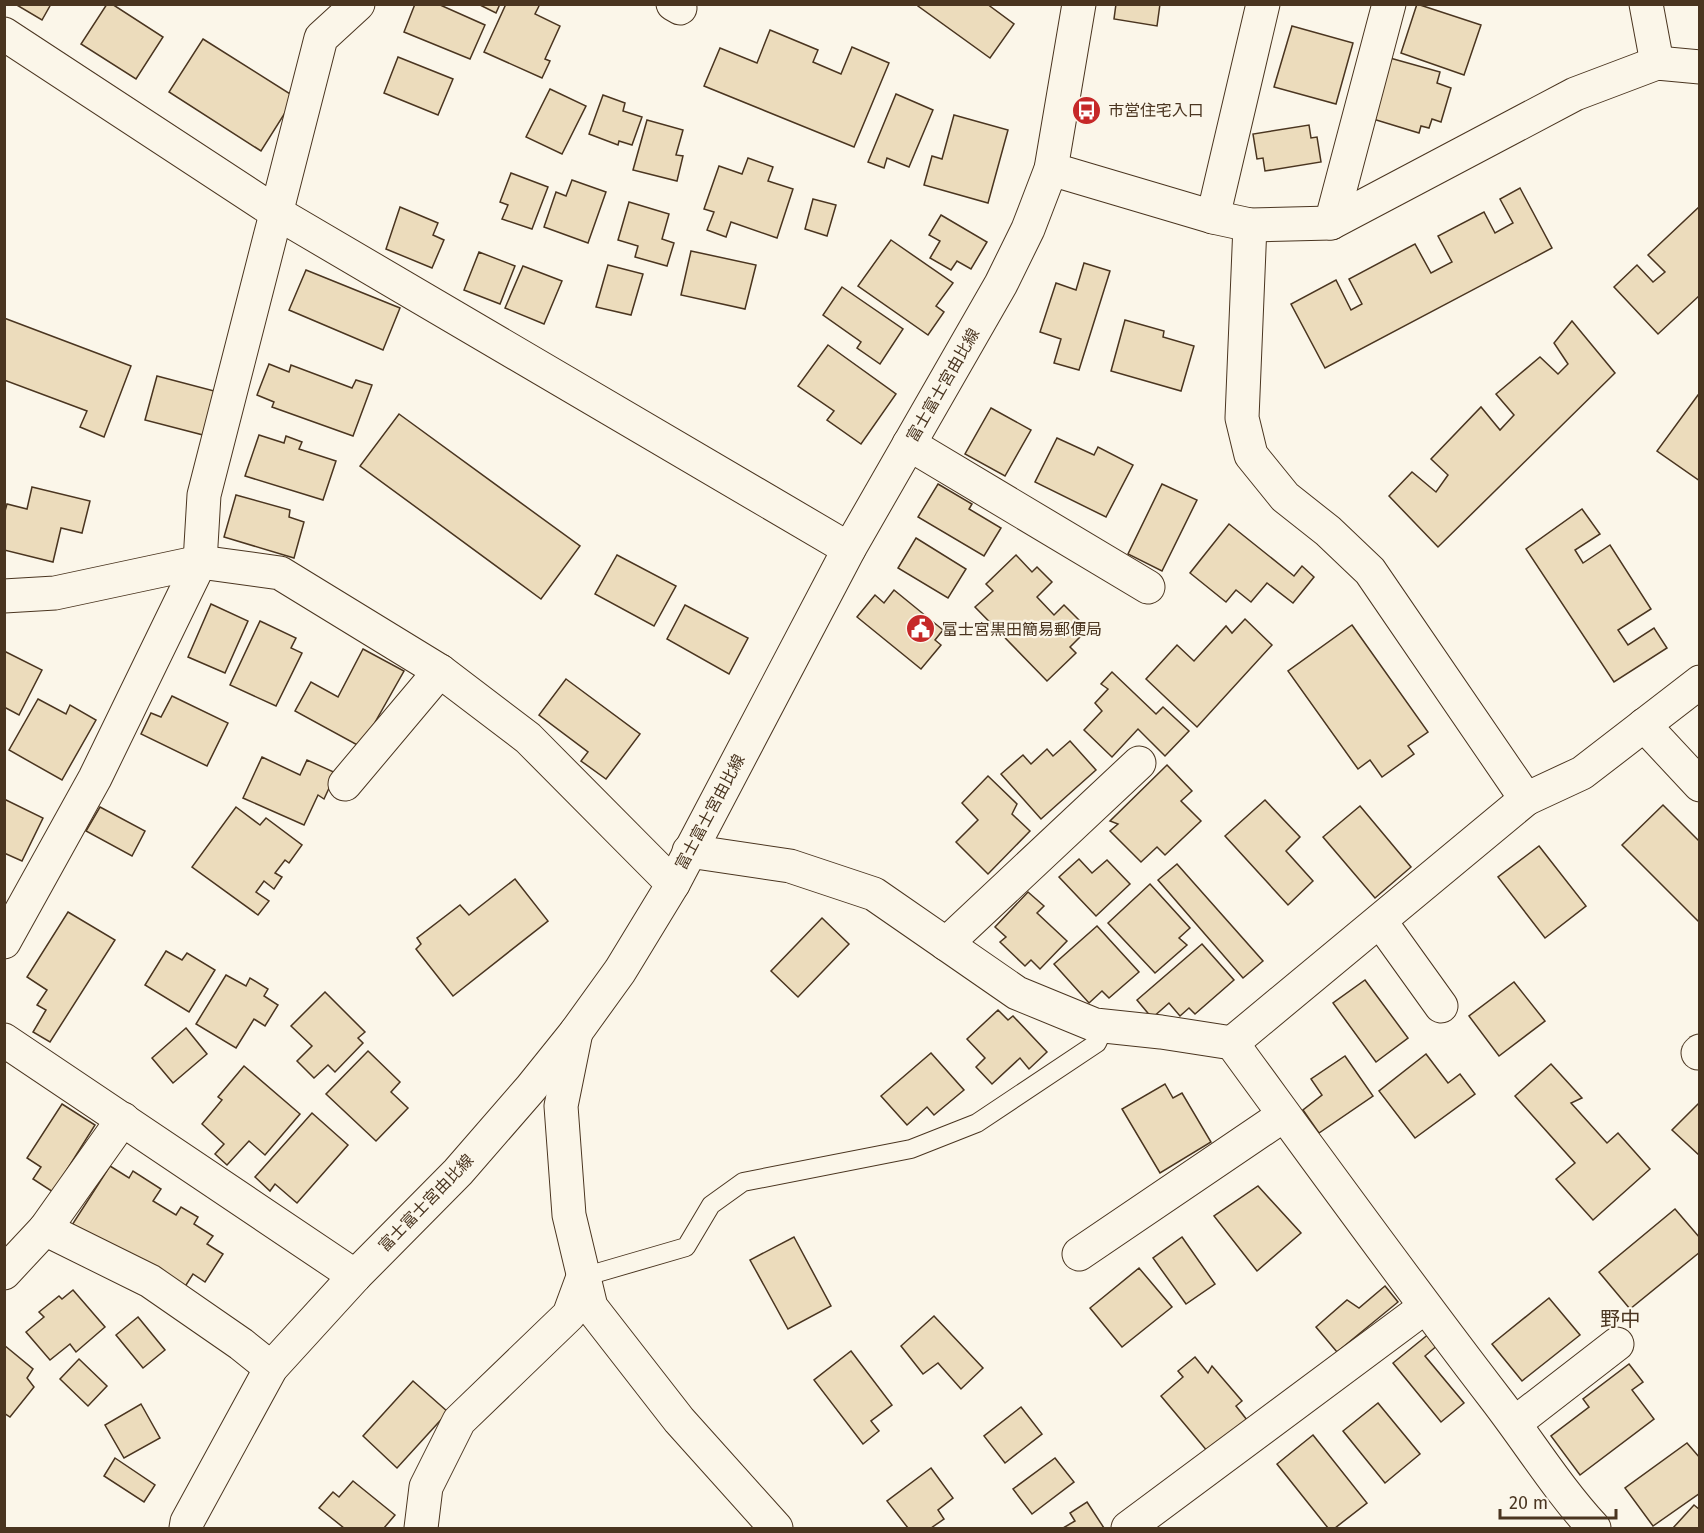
<svg xmlns="http://www.w3.org/2000/svg" width="1704" height="1533" viewBox="0 0 1704 1533" font-family="'Fira Sans','Noto Sans JP',sans-serif">
  <rect width="100%" height="100%" fill="#fbf6e9"/>
  <g fill="#ecdcbc" stroke="#4a3520" stroke-width="1.5">
    <polygon points="15,4 51,4 42,20"/>
    <polygon points="107,4 112,4 163,37 136,79 81,44"/>
    <polygon points="415,4 438,4 485,25 470,59 404,32"/>
    <polygon points="478,4 500,4 496,13"/>
    <polygon points="506,4 537,4 539,6 535,14 560,26 545,59 550,61 542,78 484,52"/>
    <polygon points="919,4 987,4 1014,24 990,58 918,6"/>
    <polygon points="1116,4 1160,4 1157,26 1114,19"/>
    <polygon points="1417,4 1481,25 1464,75 1401,53"/>
    <polygon points="1292,26 1353,43 1336,104 1274,87"/>
    <polygon points="770,30 818,50 813,62 841,74 852,47 889,63 854,147 704,86 720,48 757,63"/>
    <polygon points="203,39 295,97 261,151 169,92"/>
    <polygon points="398,57 453,79 438,115 384,93"/>
    <polygon points="1390,58 1440,72 1437,83 1451,88 1441,122 1432,119 1429,128 1421,126 1419,133 1373,119"/>
    <polygon points="550,89 586,106 562,154 526,137"/>
    <polygon points="896,94 933,110 909,167 887,158 884,168 868,162"/>
    <polygon points="603,95 625,103 623,111 642,117 632,145 619,141 618,145 589,134"/>
    <polygon points="954,115 1008,130 988,203 924,185 932,156 942,159"/>
    <polygon points="647,120 683,130 676,155 683,156 677,181 633,170"/>
    <polygon points="1309,125 1311,138 1317,137 1321,162 1265,171 1263,158 1257,159 1253,134"/>
    <polygon points="748,158 773,167 768,181 793,189 777,238 731,222 726,237 707,230 714,212 704,209 719,166 742,174"/>
    <polygon points="511,173 548,187 532,229 502,219 508,205 500,202"/>
    <polygon points="572,180 606,192 588,243 544,227 556,192 566,196"/>
    <polygon points="1520,188 1552,248 1325,368 1291,304 1336,280 1351,310 1362,304 1349,279 1415,244 1431,273 1452,262 1438,236 1484,212 1495,233 1513,223 1500,199"/>
    <polygon points="813,199 836,205 827,236 805,229"/>
    <polygon points="629,202 669,214 662,239 674,243 667,266 635,257 638,246 618,240"/>
    <polygon points="1700,206 1700,295 1658,334 1614,287 1637,265 1653,282 1665,272 1648,255"/>
    <polygon points="400,207 438,223 433,235 444,240 432,268 386,249"/>
    <polygon points="941,215 987,242 971,269 957,261 951,270 930,258 940,241 929,235"/>
    <polygon points="891,240 953,283 936,306 944,312 928,335 858,286"/>
    <polygon points="691,251 756,265 745,309 681,295"/>
    <polygon points="479,252 515,266 500,304 464,290"/>
    <polygon points="1084,263 1110,271 1079,370 1054,363 1061,339 1040,332 1056,283 1076,290"/>
    <polygon points="608,265 643,274 631,315 596,307"/>
    <polygon points="523,266 562,281 544,324 505,308"/>
    <polygon points="306,270 400,308 383,350 289,310"/>
    <polygon points="842,287 903,329 880,364 857,348 861,342 823,315"/>
    <polygon points="4,318 131,366 104,437 80,427 87,411 4,380"/>
    <polygon points="1125,320 1164,331 1163,337 1194,346 1181,391 1111,371"/>
    <polygon points="1572,321 1615,373 1438,547 1389,496 1412,472 1436,492 1448,475 1431,459 1481,407 1500,430 1514,415 1496,394 1540,357 1558,374 1568,364 1554,343"/>
    <polygon points="828,345 896,394 861,444 827,420 834,411 798,386"/>
    <polygon points="269,364 289,372 291,365 352,388 356,380 372,385 353,436 272,407 274,402 257,395"/>
    <polygon points="157,376 218,392 207,436 145,420"/>
    <polygon points="1698,395 1700,396 1700,481 1657,451"/>
    <polygon points="991,408 1031,430 1005,476 965,454"/>
    <polygon points="399,414 580,546 541,599 360,466"/>
    <polygon points="259,435 284,443 286,436 302,442 299,449 336,461 323,500 245,476"/>
    <polygon points="1057,438 1094,455 1098,447 1133,465 1106,517 1035,482"/>
    <polygon points="938,484 972,504 969,509 1001,528 984,556 918,517"/>
    <polygon points="1162,484 1197,500 1162,571 1128,554"/>
    <polygon points="32,487 90,501 82,533 61,528 53,562 4,550 4,515 7,504 27,509"/>
    <polygon points="236,495 290,510 289,517 304,522 294,558 224,537"/>
    <polygon points="1582,509 1600,534 1575,550 1583,563 1610,545 1651,609 1618,630 1628,645 1654,628 1667,648 1614,682 1526,549"/>
    <polygon points="1229,524 1294,576 1302,566 1314,577 1293,603 1267,583 1251,602 1236,590 1226,602 1190,573"/>
    <polygon points="916,538 966,569 948,598 898,568"/>
    <polygon points="617,555 676,586 654,626 595,594"/>
    <polygon points="1016,555 1032,572 1037,567 1052,582 1037,597 1054,615 1064,605 1088,629 1070,647 1076,653 1047,681 975,607 993,591 986,584"/>
    <polygon points="894,590 943,630 935,640 941,645 921,669 857,617 875,595 884,603"/>
    <polygon points="211,604 248,621 225,673 188,657"/>
    <polygon points="685,605 748,638 729,674 667,639"/>
    <polygon points="1245,619 1272,645 1197,727 1146,679 1177,645 1194,661 1226,626 1232,633"/>
    <polygon points="260,621 296,638 291,648 302,653 276,706 230,685"/>
    <polygon points="1352,625 1428,732 1408,746 1414,754 1382,777 1370,760 1358,769 1288,671"/>
    <polygon points="363,649 404,671 361,747 295,711 311,682 338,697"/>
    <polygon points="4,651 42,670 19,715 4,707"/>
    <polygon points="1112,672 1156,714 1163,707 1189,731 1165,756 1138,729 1112,757 1084,730 1102,711 1095,703 1108,689 1101,684"/>
    <polygon points="566,679 640,734 606,779 581,761 588,752 539,715"/>
    <polygon points="172,696 228,723 207,766 141,734 151,713 161,717"/>
    <polygon points="38,699 66,714 70,705 96,720 62,780 9,750"/>
    <polygon points="1070,741 1096,770 1041,819 1001,774 1023,755 1031,764 1047,749 1053,756"/>
    <polygon points="262,757 300,775 307,760 336,773 324,799 318,795 304,825 243,798"/>
    <polygon points="1167,765 1192,791 1181,801 1201,821 1165,855 1157,847 1141,862 1110,831 1118,824 1110,821"/>
    <polygon points="988,776 1017,804 1012,814 1030,831 988,874 956,842 978,820 962,803"/>
    <polygon points="4,799 43,818 22,861 4,853"/>
    <polygon points="1265,800 1300,837 1286,851 1313,881 1288,905 1225,836"/>
    <polygon points="1663,805 1700,842 1700,923 1622,845"/>
    <polygon points="1360,806 1411,867 1375,898 1323,837"/>
    <polygon points="100,807 145,831 132,856 86,831"/>
    <polygon points="236,807 260,825 266,818 302,845 289,863 285,860 275,873 282,877 274,889 264,881 256,892 269,901 258,915 192,867"/>
    <polygon points="1539,846 1586,906 1545,938 1498,877"/>
    <polygon points="1079,859 1092,873 1107,860 1130,884 1096,916 1059,877"/>
    <polygon points="1177,864 1263,961 1243,978 1158,880"/>
    <polygon points="515,879 548,921 453,996 416,949 421,944 417,938 460,905 469,915"/>
    <polygon points="1150,884 1190,928 1179,938 1187,945 1155,973 1108,923"/>
    <polygon points="1028,892 1044,906 1037,913 1067,941 1040,969 1031,960 1025,966 1000,942 1006,937 995,927"/>
    <polygon points="68,912 115,940 50,1042 33,1032 46,1010 37,1005 47,990 27,977"/>
    <polygon points="822,918 849,944 798,997 771,971"/>
    <polygon points="1097,926 1139,972 1109,998 1102,991 1089,1003 1054,964"/>
    <polygon points="1202,944 1234,980 1195,1014 1189,1008 1180,1016 1169,1003 1152,1018 1137,1000"/>
    <polygon points="166,951 182,960 187,953 215,970 189,1012 145,985"/>
    <polygon points="226,975 246,986 250,978 268,989 264,996 278,1005 265,1026 254,1019 236,1048 196,1024"/>
    <polygon points="1365,980 1408,1038 1376,1062 1333,1003"/>
    <polygon points="1514,982 1545,1021 1499,1056 1469,1016"/>
    <polygon points="325,992 365,1032 358,1038 363,1043 335,1072 328,1065 314,1078 297,1061 312,1046 291,1026"/>
    <polygon points="998,1010 1008,1020 1013,1016 1047,1052 1029,1069 1020,1058 992,1084 976,1067 985,1058 967,1039"/>
    <polygon points="186,1028 207,1054 173,1083 152,1058"/>
    <polygon points="368,1051 400,1082 391,1092 408,1108 376,1141 326,1094"/>
    <polygon points="931,1053 964,1090 934,1115 927,1107 907,1125 881,1096"/>
    <polygon points="1426,1054 1448,1083 1460,1074 1475,1094 1415,1138 1379,1091"/>
    <polygon points="1345,1056 1373,1096 1319,1133 1303,1110 1322,1095 1311,1079"/>
    <polygon points="1551,1064 1582,1098 1571,1103 1607,1143 1618,1133 1650,1169 1593,1220 1556,1179 1575,1163 1515,1096"/>
    <polygon points="244,1066 300,1114 265,1155 249,1141 227,1165 215,1154 224,1144 202,1124 222,1100 218,1097"/>
    <polygon points="1165,1084 1173,1098 1182,1093 1211,1142 1160,1173 1122,1109"/>
    <polygon points="1700,1102 1700,1156 1672,1130"/>
    <polygon points="62,1104 95,1125 53,1192 33,1179 41,1167 27,1158"/>
    <polygon points="312,1113 348,1145 297,1203 275,1184 270,1191 255,1177"/>
    <polygon points="110,1166 129,1178 133,1171 161,1189 153,1201 176,1215 181,1207 198,1217 194,1224 213,1236 207,1244 223,1254 205,1282 193,1274 181,1293 72,1225"/>
    <polygon points="1258,1186 1301,1233 1257,1271 1214,1216"/>
    <polygon points="1675,1209 1700,1238 1700,1252 1630,1309 1599,1272"/>
    <polygon points="794,1237 831,1306 788,1329 750,1260"/>
    <polygon points="1182,1237 1215,1284 1186,1304 1153,1258"/>
    <polygon points="1139,1268 1172,1307 1122,1347 1090,1308"/>
    <polygon points="1385,1286 1398,1302 1337,1352 1316,1327 1347,1300 1359,1308"/>
    <polygon points="73,1290 105,1327 76,1352 70,1344 50,1360 26,1332 44,1317 39,1312 59,1296 62,1299"/>
    <polygon points="1549,1298 1580,1335 1522,1381 1492,1344"/>
    <polygon points="934,1316 983,1368 961,1389 938,1363 923,1374 901,1346"/>
    <polygon points="138,1317 165,1350 143,1368 116,1335"/>
    <polygon points="1430,1333 1439,1344 1425,1356 1464,1403 1441,1422 1393,1363"/>
    <polygon points="4,1345 33,1369 27,1378 34,1387 10,1417 4,1413"/>
    <polygon points="851,1351 892,1405 871,1421 879,1431 863,1444 814,1380"/>
    <polygon points="1195,1357 1208,1373 1212,1366 1242,1401 1236,1406 1247,1420 1208,1452 1161,1396 1183,1377 1178,1371"/>
    <polygon points="79,1359 107,1386 88,1406 60,1379"/>
    <polygon points="1629,1364 1643,1382 1632,1390 1654,1419 1580,1475 1551,1436 1589,1407 1583,1399"/>
    <polygon points="413,1381 448,1412 397,1468 363,1436"/>
    <polygon points="1378,1403 1420,1454 1385,1483 1343,1431"/>
    <polygon points="141,1404 160,1438 124,1458 105,1425"/>
    <polygon points="1021,1407 1042,1434 1005,1463 984,1436"/>
    <polygon points="1313,1435 1367,1503 1335,1528 1328,1528 1277,1464"/>
    <polygon points="1687,1443 1700,1458 1700,1493 1653,1526 1625,1488"/>
    <polygon points="115,1458 155,1485 144,1502 104,1476"/>
    <polygon points="1055,1458 1074,1482 1032,1514 1013,1489"/>
    <polygon points="931,1468 953,1498 938,1510 944,1519 931,1528 908,1528 887,1501"/>
    <polygon points="353,1481 395,1515 384,1528 344,1528 319,1508 333,1492 339,1497"/>
    <polygon points="1087,1502 1104,1528 1063,1528 1075,1521 1070,1513"/>
    <polygon points="1694,1505 1700,1510 1700,1528 1673,1528"/>
  </g>
  <g fill="none" stroke-linecap="round" stroke-linejoin="round">
    <defs>
      <polyline id="service" points="583,1277 686,1247 711,1205 743,1182 911,1149 977,1123 1097,1043 1105,1026"/>
      <g id="minor">
        <polyline points="673,4 680,8"/>
        <polyline points="1646,4 1657,63"/>
        <polyline points="4,34 277,213 849,549"/>
        <polyline points="1213,217 1263,4"/>
        <polyline points="1331,223 1389,4"/>
        <polyline points="909,444 1148,587"/>
        <polyline points="4,596 55,593 200,562 280,573 440,671 528,738 673,884"/>
        <polyline points="1644,725 1700,785"/>
        <polyline points="345,784 440,671"/>
        <path d="M689,851L790,866L874,894L1017,993L1095,1025L1161,1032L1232,1043C1319,1162 1405,1281 1495,1398C1529,1442 1557,1488 1594,1528"/>
        <polyline points="1380,921 1441,1006"/>
        <polyline points="4,942 95,778 200,562 204,495 321,38 358,4"/>
        <polyline points="946,944 1139,763"/>
        <polyline points="576,1032 561,1106 569,1215 591,1307 679,1420 776,1528"/>
        <polyline points="4,1040 355,1276"/>
        <polyline points="1232,1043 1526,799"/>
        <polyline points="1698,1053 1700,1051"/>
        <polyline points="45,1229 123,1119"/>
        <polyline points="1079,1254 1284,1115"/>
        <polyline points="4,1273 45,1229 150,1281 241,1344 271,1368"/>
        <polyline points="1515,1423 1617,1344"/>
        <polyline points="421,1528 426,1487 459,1421 569,1315 583,1277"/>
        <polyline points="1128,1528 1425,1307"/>
      </g>
      <g id="tertiary">
        <polyline points="1051,169 1213,217 1250,225 1331,223 1575,94 1657,63 1700,67"/>
        <polyline points="1250,225 1242,418 1251,455 1285,497 1328,531 1370,571 1526,799 1582,773 1700,682"/>
      </g>
      <polyline id="primary" points="186,1528 187,1522 271,1368 355,1276 458,1172 531,1088 576,1032 620,971 673,884 849,549 1001,284 1028,229 1051,169 1079,4"/>
    </defs>
    <use href="#service" stroke="#4a3520" stroke-width="20"/>
    <use href="#minor" stroke="#4a3520" stroke-width="35"/>
    <use href="#tertiary" stroke="#4a3520" stroke-width="35"/>
    <use href="#primary" stroke="#4a3520" stroke-width="35"/>
    <use href="#service" stroke="#fbf6e9" stroke-width="18"/>
    <use href="#minor" stroke="#fbf6e9" stroke-width="33"/>
    <use href="#tertiary" stroke="#fbf6e9" stroke-width="33"/>
    <use href="#primary" stroke="#fbf6e9" stroke-width="33"/>
  </g>
  <defs>
    <symbol id="bus-disc" viewBox="-11 -11 22 22"><circle r="9.5" fill="#c62828" stroke="#fbf6e9"/><path d="M-5-6H5V4H4V6H2V4H-2V6H-4V4H-5ZM-3.5-4V0h7V-4ZM-3.5 1.2v1.5H-2V1.2ZM2 1.2v1.5H3.5V1.2Z" fill="#fff"/></symbol>
    <symbol id="civic-disc" viewBox="-11 -11 22 22"><circle r="9.5" fill="#c62828" stroke="#fbf6e9"/><path d="M-.6-6.5H3V-4.5H.6V-3L4-1V1h2V6H-6V1h2V-1L-.6-3ZM-1.2 2.5V6h2.4V2.5Z" fill="#fff"/></symbol>
  </defs>
  <g fill-rule="evenodd">
    <use href="#bus-disc" x="1070" y="94" width="33" height="33"/>
    <use href="#civic-disc" x="904" y="612" width="33" height="33"/>
  </g>
  <g text-anchor="middle" dominant-baseline="central" stroke-width="4.5" stroke-linejoin="round" paint-order="stroke">
    <g font-size="16" fill="#4a3520" stroke="#fbf6e9" text-anchor="start">
      <text x="1108" y="110">市営住宅入口</text>
      <text x="942" y="629">富士宮黒田簡易郵便局</text>
    </g>
    <g font-size="16" fill="#4a3520" stroke="#fbf6e9">
      <text transform="translate(943 385) rotate(-60)">富士富士宮由比線</text>
      <text transform="translate(710 812) rotate(-62)">富士富士宮由比線</text>
      <text transform="translate(426 1203) rotate(-46)">富士富士宮由比線</text>
    </g>
    <g font-size="20" fill="#4a3520" stroke="#fbf6e9">
      <text x="1620" y="1319">野中</text>
    </g>
  </g>
  <rect width="1704" height="1533" fill="none" stroke="#4a3520" stroke-width="12"/>
  <path d="M1500 1509v9h116v-9" fill="none" stroke="#4a3520" stroke-width="3"/>
  <text x="1509" y="1509" font-size="18" fill="#4a3520" stroke="#fbf6e9" stroke-width="4.5" paint-order="stroke">20 m</text>
</svg>
